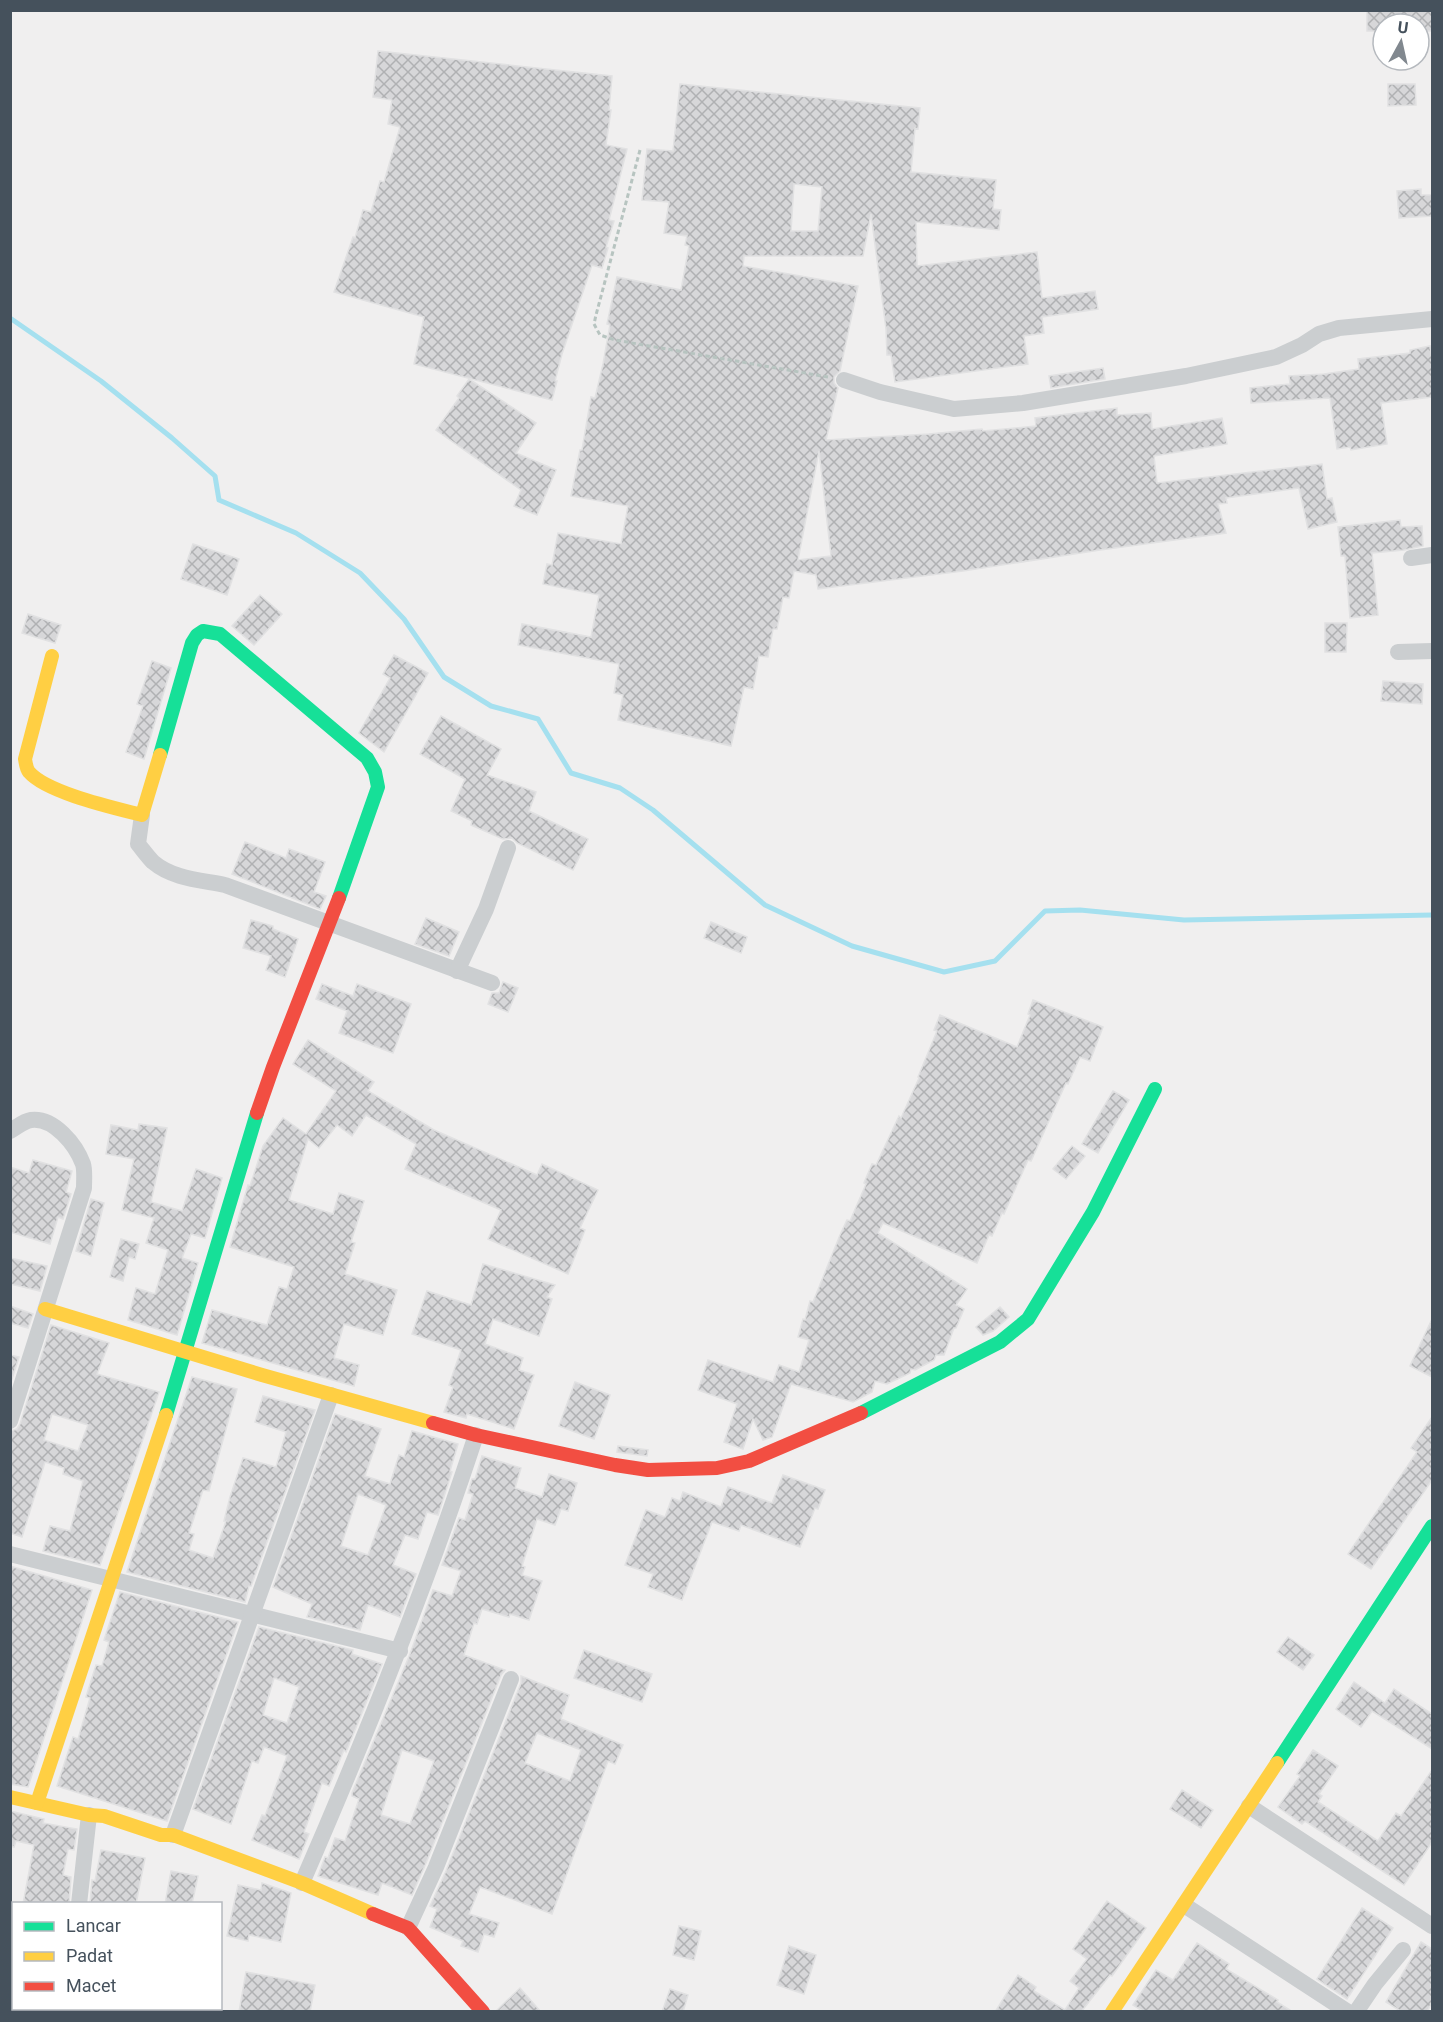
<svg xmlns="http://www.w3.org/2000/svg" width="1443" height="2022" viewBox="0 0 1443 2022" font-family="Roboto,sans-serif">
  <defs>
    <pattern id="building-cross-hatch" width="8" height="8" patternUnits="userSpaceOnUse" patternTransform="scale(1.5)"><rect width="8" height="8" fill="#d7d7d9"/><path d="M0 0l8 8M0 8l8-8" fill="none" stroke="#b0b1b3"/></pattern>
  </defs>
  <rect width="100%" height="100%" fill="#f0efef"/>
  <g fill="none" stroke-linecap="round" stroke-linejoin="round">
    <polyline stroke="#a5e0ef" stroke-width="5" points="10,318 101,381 172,438 215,476 219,500 296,533 360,573 404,619 444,677 491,706 538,719 571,773 620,788 653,810 765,905 852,946 944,972 995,961 1045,911 1080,910 1184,920 1432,915"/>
  </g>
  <g fill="url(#building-cross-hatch)" stroke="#e1e1e2" stroke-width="1.5" fill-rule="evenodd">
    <polygon points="1367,10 1432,10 1432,31 1419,31 1419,24 1383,24 1383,31 1367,31"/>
    <polygon points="378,51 612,76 609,110 611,110 606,145 627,149 609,220 614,221 606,247 608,248 602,268 592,265 562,354 555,381 557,381 552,400 414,364 424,317 334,292 353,237 355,238 363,210 371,212 380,181 384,182 400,127 388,124 392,100 373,97"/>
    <path d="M680,84L920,108L918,129L915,128L911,172L996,180L993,209L1001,210L999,230L916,222L917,266L1037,252L1042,298L1095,291L1098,309L1042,317L1044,333L1024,336L1028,364L895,382L891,355H887L886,329L871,214L863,256H744L743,266L858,286L840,371L834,377V383L838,388L826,440L929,434L982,429L983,431L1036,426L1035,418L1117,408V415L1151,413L1152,429L1222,418L1227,444L1154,456L1157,483L1322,464L1327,499L1332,498L1337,522L1308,529L1299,488L1226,498L1227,503L1218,504L1226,533L1100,550L963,571L818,589L816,575L794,571L789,598L783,597L777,629H773L768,657L759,656L753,689L744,687L731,746L618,720L623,695L614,693L619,664L518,645L522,624L591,637L599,595L543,584L547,564L552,565L558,533L621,544L628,506L571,496L580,450H582L591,397L595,398L603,364L610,325L607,324L617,277L681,290L689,246L685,245L687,236L664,233L669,202L642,200L647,149L673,151ZM794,184L822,187L818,231H791ZM819,451L831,556L798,560Z"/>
    <polygon points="1388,84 1415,84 1416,105 1388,106"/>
    <polygon points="1421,189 1421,195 1432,195 1432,216 1399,218 1397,191"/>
    <polygon points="1430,346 1432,360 1432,397 1381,403 1387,444 1351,450 1350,447 1337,449 1330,398 1251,403 1250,388 1290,384 1289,376 1324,374 1359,369 1358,359 1410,353 1410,350"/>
    <polygon points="1103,368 1105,379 1051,388 1049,376"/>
    <polygon points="469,379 536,423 516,453 556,470 537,515 514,506 521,490 436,430 459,398 457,396"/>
    <polygon points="1400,520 1401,527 1422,526 1423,546 1404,550 1372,553 1378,615 1350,618 1345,556 1341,556 1338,527"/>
    <polygon points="193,544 239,559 227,595 181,579"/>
    <polygon points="260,595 282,614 254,645 232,626"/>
    <polygon points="28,614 61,625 55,643 22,633"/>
    <polygon points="1325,623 1347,623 1346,652 1325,652"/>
    <polygon points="394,655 428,673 384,752 359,733 390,678 383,674"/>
    <polygon points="152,661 171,668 144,759 126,752 143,706 137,704"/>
    <polygon points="1383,681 1423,684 1422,704 1381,701"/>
    <polygon points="441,716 501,749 487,775 536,792 529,811 588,839 573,870 517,843 512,838 503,839 471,825 472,821 451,811 465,779 420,754"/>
    <polygon points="245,842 286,858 289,849 325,862 314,892 326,896 320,909 232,874"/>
    <polygon points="426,918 459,932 449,956 415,944"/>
    <polygon points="251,920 273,926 273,929 298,939 285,977 266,970 271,956 243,948"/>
    <polygon points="711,922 747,937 741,953 704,938"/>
    <polygon points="503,982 518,988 508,1012 488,1004 492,993 499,993"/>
    <polygon points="322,984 353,996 357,984 411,1004 393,1053 339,1033 347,1011 316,999"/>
    <polygon points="1033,1000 1103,1027 1090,1061 1080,1057 1068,1084 1066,1083 1031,1161 1028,1160 1004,1214 1002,1213 992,1236 989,1235 977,1263 883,1223 878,1233 967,1289 956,1305 964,1309 956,1328 954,1328 944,1355 936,1355 934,1360 915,1370 911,1369 910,1373 887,1384 875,1381 872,1392 853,1402 791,1384 772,1437 763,1440 753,1419 743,1449 724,1442 737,1404 698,1390 708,1360 773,1382 779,1365 799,1372 809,1340 798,1337 803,1319 805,1320 810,1301 813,1302 840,1235 847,1220 850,1221 866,1184 864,1183 872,1164 876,1165 899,1116 901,1118 919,1078 918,1077 937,1031 934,1030 940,1015 1017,1047 1030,1015 1028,1014"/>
    <polygon points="308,1040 374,1082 368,1091 434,1130 537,1175 542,1164 598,1190 580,1228 585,1230 568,1274 488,1239 501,1210 405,1169 416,1144 366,1115 352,1136 337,1125 319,1148 308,1139 289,1200 333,1214 339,1193 364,1201 351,1242 355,1243 345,1274 397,1290 383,1335 344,1324 334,1358 359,1365 354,1386 202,1343 212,1310 267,1325 279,1287 287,1289 294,1267 230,1247 248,1185 250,1186 263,1146 283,1118 306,1134 336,1091 293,1064"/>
    <polygon points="1113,1091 1129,1100 1098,1153 1082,1144"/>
    <polygon points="139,1124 167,1128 151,1202 182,1211 196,1169 222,1178 205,1238 191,1234 182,1258 198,1263 177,1335 128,1320 136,1288 155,1294 168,1250 146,1243 154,1218 122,1210 134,1159 106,1154 111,1125 138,1130"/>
    <polygon points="1072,1146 1085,1156 1066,1179 1053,1169"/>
    <polygon points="33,1160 72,1171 66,1192 71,1194 63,1219 58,1217 50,1244 10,1232 10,1167 29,1173"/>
    <polygon points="91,1199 104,1203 91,1256 76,1251"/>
    <polygon points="121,1239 139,1244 135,1259 129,1257 123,1281 110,1277"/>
    <polygon points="10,1258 47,1266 40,1291 10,1284"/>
    <polygon points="483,1264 555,1285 547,1297 552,1299 539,1336 493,1319 485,1344 523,1358 519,1370 534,1375 514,1429 467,1414 466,1418 444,1412 453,1387 449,1385 461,1350 412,1334 427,1291 471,1305"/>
    <polygon points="10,1306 33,1314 28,1328 10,1323"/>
    <polygon points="1000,1307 1009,1317 993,1331 983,1335 976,1327"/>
    <polygon points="1432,1319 1432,1377 1410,1366"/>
    <path d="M51,1325L109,1343L97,1374L159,1392L100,1565L43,1551L50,1526L70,1531L83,1481L63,1474L64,1468L45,1462L22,1537L10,1533V1431L17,1429L20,1424ZM52,1414L88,1425L78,1451L44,1440Z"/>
    <polygon points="10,1355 19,1357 10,1385"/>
    <polygon points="192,1377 237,1389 209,1491 203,1490 189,1533 194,1534 189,1550 213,1558 226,1521 224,1521 230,1497 243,1458 276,1467 286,1432 255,1422 263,1396 315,1410 251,1586 249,1586 245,1602 127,1572"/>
    <polygon points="575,1382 610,1395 594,1439 559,1426"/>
    <path d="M335,1414L381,1429L365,1476L390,1484L399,1455L404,1457L412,1431L458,1444L450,1471L452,1472L438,1515L427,1512L418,1539L405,1535L393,1565L416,1574L400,1617L368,1605L360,1630L307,1617L312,1604L273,1587ZM358,1494L386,1505L368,1555L341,1546Z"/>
    <polygon points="1432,1417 1432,1480 1371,1569 1348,1554 1417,1452 1411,1448"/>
    <polygon points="618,1446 648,1450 647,1456 617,1452"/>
    <path d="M482,1456L521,1468L515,1488L542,1497L549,1474L577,1483L568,1511L561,1509L555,1525L537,1519L522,1566L525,1567L522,1575L542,1581L529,1620L510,1614L509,1617L482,1609L477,1624L474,1623L464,1655L505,1670L501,1675L426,1863L412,1895L382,1883L378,1895L318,1876L325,1857L328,1858L335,1838L345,1841L359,1799L352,1796V1793L410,1654L433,1590L452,1596L461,1571L442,1565L459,1518L465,1520L473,1494L468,1493L472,1479H475ZM402,1750L434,1761L410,1824L381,1815Z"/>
    <polygon points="783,1475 825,1490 818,1509 815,1508 800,1547 741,1525 739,1531 712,1522 682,1600 648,1587 653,1574 625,1565 646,1510 665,1517 672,1498 680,1501 683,1492 721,1507 728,1487 772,1503"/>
    <polygon points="10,1566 92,1590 28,1787 10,1784"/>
    <polygon points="120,1592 238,1622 167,1821 57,1786 73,1737 78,1739 90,1698 86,1697 96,1665 102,1666 109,1642 104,1640"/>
    <path d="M259,1627L353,1650L352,1654L382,1664L346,1752L344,1750L329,1786L322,1783L304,1832L309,1834L299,1859L252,1840L262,1815L265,1816L287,1756L264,1747L258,1763L252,1761L231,1824L193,1809ZM274,1678L299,1687L287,1723L263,1715Z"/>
    <polygon points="1288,1637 1314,1655 1303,1670 1277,1652"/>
    <polygon points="584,1650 652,1674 642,1702 574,1678"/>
    <path d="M521,1676L569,1695L561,1719L623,1745L615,1764L608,1761L552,1914L480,1887L469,1914L499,1923L494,1937L484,1934L478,1952L461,1946L463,1941L430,1927L437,1909L430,1906L446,1871L521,1683ZM537,1733L581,1750L570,1781L525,1763Z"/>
    <polygon points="1354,1682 1385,1703 1394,1689 1432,1714 1432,1749 1372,1711 1361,1727 1336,1709"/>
    <polygon points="1313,1750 1338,1766 1319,1794 1322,1796 1318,1802 1378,1841 1396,1813 1401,1816 1432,1770 1432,1842 1404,1885 1305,1821 1302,1824 1278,1807 1300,1776 1297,1774"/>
    <polygon points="1182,1790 1213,1810 1201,1828 1170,1809"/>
    <polygon points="10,1811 44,1819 43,1823 77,1829 74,1850 68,1849 63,1875 71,1877 69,1904 23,1904 34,1845 16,1841 14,1847 10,1846"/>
    <polygon points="101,1850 145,1858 136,1904 90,1904 92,1880 95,1881"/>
    <polygon points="171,1871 198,1876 192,1904 165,1904"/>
    <polygon points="262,1883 291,1893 281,1942 249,1935 248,1941 227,1936 238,1885 261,1890"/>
    <polygon points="1107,1901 1146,1928 1112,1976 1110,1975 1081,2012 995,2012 1018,1975 1036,1987 1034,1991 1065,2010 1079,1988 1070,1981 1087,1959 1073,1949"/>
    <polygon points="1362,1908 1393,1928 1347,1999 1317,1979"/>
    <polygon points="679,1926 701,1931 694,1960 673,1955"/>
    <polygon points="1421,1942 1432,1949 1432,2002 1427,2012 1402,2012 1386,2002"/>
    <polygon points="1197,1943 1229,1964 1226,1969 1278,2000 1277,2002 1293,2012 1144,2012 1133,2005 1156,1970 1173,1980"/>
    <polygon points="789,1946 816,1955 804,1994 777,1985"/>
    <polygon points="246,1972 315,1985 310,2012 239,2012"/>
    <polygon points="520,1988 541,2012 496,2012 496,2011"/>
    <polygon points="670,1989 688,1995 683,2012 662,2012"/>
  </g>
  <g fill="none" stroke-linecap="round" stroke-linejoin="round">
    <polyline stroke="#b7c4c0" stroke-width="3" stroke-dasharray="4.5 3" stroke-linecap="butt" points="640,150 596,315 594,324 600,335 615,340 828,377"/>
    <g stroke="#cbced0" stroke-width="16">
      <polyline points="844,380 880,392 954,409 1023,403 1186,376 1276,357 1302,345 1319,334 1339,328 1432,319"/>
      <polyline points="1411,558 1432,555"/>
      <polyline points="1398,652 1432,651"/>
      <path d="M142,815L138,844C143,850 148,857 153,862C173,879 201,880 225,885L492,983"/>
      <polyline points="457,971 486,909 508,848"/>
      <path d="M10,1131C17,1127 24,1121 31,1120C54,1117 76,1145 83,1164C85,1170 84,1180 84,1188L10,1421"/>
      <polyline points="10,1554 400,1651"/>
      <polyline points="1249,1806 1432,1926"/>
      <polyline points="173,1835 331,1395"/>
      <path d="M302,1883C366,1736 426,1588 476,1435"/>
      <polyline points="79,1904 89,1815"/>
      <polyline points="1184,1905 1348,2012"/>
      <polyline points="408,1928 436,1867 511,1679"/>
      <polyline points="1356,2012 1375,1984 1403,1950"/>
    </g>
    <g stroke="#16e098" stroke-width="14">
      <polyline points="160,755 192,643 197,635 203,631 220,634 367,758 375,772 378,787 339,898"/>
      <polyline points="861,1413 1000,1342 1028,1319 1093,1212 1155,1089"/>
      <polyline points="166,1415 257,1113"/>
      <polyline points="1277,1763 1432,1526"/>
    </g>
    <g stroke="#ffcf43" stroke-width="14">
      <path d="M52,656L25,759C26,764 26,768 29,772C47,793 115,808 142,815L160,755"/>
      <polyline points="45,1309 262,1375 433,1423"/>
      <polyline points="10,1797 89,1815 104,1816 161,1835 173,1835 302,1883 373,1914"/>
      <polyline points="37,1803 166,1415"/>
      <polyline points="1112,2012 1277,1763"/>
    </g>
    <g stroke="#f24e42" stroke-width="14">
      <polyline points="257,1113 273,1067 339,898"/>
      <polyline points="433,1423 476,1435 615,1465 648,1470 717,1468 749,1461 861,1413"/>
      <polyline points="373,1914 408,1928 483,2012"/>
    </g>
  </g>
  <rect width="1443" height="2022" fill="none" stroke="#45515c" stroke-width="24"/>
  <rect x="12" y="1902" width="210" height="108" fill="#ffffff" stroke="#b5b9be" stroke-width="1.5"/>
  <rect x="24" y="1922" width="30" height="9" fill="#16e098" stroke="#b5b9be" stroke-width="1.5"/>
  <text x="66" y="1932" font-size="18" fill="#45515c">Lancar</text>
  <rect x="24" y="1952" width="30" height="9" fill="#ffcf43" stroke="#b5b9be" stroke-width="1.5"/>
  <text x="66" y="1962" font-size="18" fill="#45515c">Padat</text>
  <rect x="24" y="1982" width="30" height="9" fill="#f24e42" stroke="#b5b9be" stroke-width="1.5"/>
  <text x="66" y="1992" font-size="18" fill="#45515c">Macet</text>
  <g transform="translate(1401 42) rotate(8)"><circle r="28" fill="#ffffff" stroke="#b5b9be" stroke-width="1.5"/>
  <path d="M0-4.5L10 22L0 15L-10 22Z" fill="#81888f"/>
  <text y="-9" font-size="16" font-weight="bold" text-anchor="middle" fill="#45515c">U</text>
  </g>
</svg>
